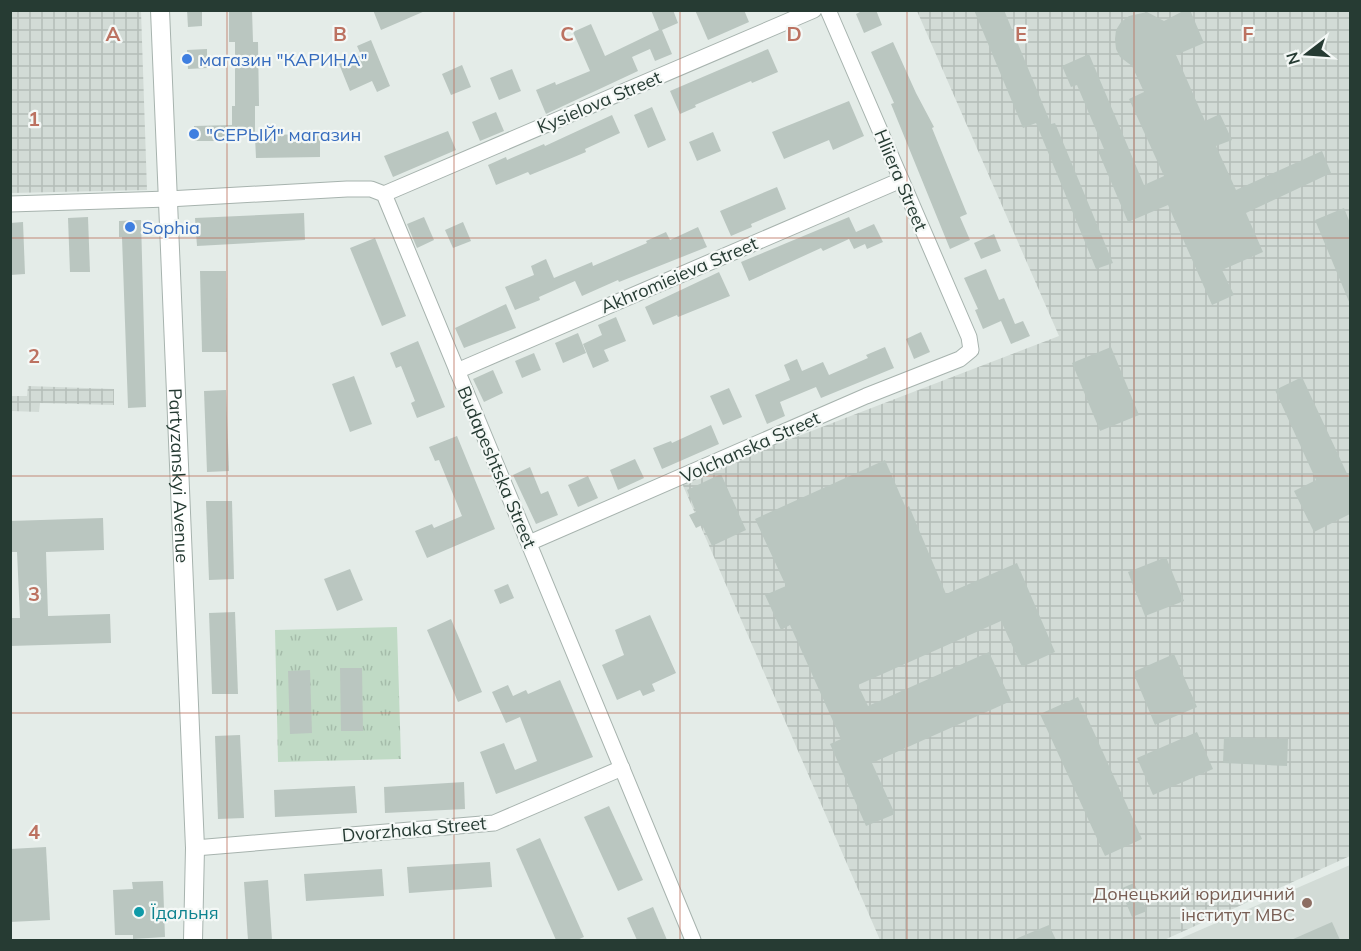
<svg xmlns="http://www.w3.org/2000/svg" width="1361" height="951" viewBox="0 0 1361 951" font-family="Mulish,sans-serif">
  <defs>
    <pattern id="industrial-grid" width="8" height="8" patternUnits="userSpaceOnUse" patternTransform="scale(1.5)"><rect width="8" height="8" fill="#d2dbd6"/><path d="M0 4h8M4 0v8" fill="none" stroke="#b4bdb8"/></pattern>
    <pattern id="park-tufts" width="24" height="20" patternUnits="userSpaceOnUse" patternTransform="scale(1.5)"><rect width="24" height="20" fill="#c0dac5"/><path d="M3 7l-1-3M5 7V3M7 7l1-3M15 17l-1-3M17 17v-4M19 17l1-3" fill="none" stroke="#a5bcaa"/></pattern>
  </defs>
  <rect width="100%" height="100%" fill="#e4ece8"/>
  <polygon fill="#d2dbd6" points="1350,865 1350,940 1177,940"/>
  <g fill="url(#industrial-grid)">
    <polygon points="10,11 141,11 147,190 11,193"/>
    <polygon points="917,11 1350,11 1350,856 1164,940 880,940 681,481 1059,336"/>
    <polygon points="28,386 114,389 114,405 40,403 39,412 11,411 11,396 27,396"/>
  </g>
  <polygon fill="url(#park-tufts)" points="397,627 401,759 278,762 275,630"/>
  <g fill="#bac6c0">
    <polygon points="187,10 202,10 202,26 188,27"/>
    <polygon points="229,10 252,10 253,42 258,42 259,106 255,106 255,135 320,134 320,157 256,158 255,137 215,137 215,141 194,141 194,126 232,125 232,106 235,106 235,42 229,42"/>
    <polygon points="373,10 425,10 425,11 381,30"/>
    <polygon points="651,10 673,10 678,23 662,30 672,54 655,61 650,49 632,57 638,71 546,114 536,90 555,82 556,85 590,71 573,32 591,24 605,56 659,30"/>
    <polygon points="695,10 744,10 749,22 708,40"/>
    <polygon points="864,10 876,10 882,25 864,33 856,14"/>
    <polygon points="974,10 1004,10 1051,124 1055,123 1113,263 1096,269 1036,123 1023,128"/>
    <polygon points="1185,10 1190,10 1204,43 1176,55 1205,121 1220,114 1232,140 1216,146 1236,190 1322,151 1331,173 1246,213 1263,252 1222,270 1234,295 1212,305 1168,205 1128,222 1098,151 1104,149 1077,85 1071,87 1062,66 1089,54 1144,185 1164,176 1129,99 1144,92 1132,66 1120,57 1116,49 1115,39 1116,30 1121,22 1129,16 1147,12 1164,21"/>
    <polygon points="371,40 390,86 377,92 372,81 350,91 339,64 361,55 357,46"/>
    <polygon points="893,42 916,93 934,127 932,128 967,214 960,217 970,240 950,249 891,104 894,103 871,52"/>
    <polygon points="207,49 207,68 188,69 187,50"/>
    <polygon points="768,49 778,72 752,83 751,81 695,105 696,107 680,114 670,91"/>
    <polygon points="462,65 471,87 451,95 442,74"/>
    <polygon points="512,69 521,91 499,100 490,78"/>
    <polygon points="849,101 864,136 833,150 829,140 784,159 772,132"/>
    <polygon points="652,107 666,140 648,148 634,115"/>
    <polygon points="496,112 504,131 480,141 472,122"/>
    <polygon points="612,115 620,133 585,149 586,152 567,160 530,175 528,172 496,185 488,165 506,157 507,160 544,144 545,146"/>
    <polygon points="448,131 456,150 393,177 384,156"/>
    <polygon points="713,132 721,151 697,161 689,142"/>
    <polygon points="777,187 786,209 751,224 752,227 731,236 720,211"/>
    <polygon points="1344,208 1350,223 1350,304 1315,220"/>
    <polygon points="304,213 305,240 197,246 195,218"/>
    <polygon points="88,217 90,272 70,272 68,218"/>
    <polygon points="424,217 434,240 417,248 407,224"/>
    <polygon points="849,217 856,232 874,224 883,242 867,249 865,244 854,249 849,239 823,251 821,248 749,281 741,262"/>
    <polygon points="141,220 146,407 128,408 122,237 119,237 119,221"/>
    <polygon points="23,222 25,274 10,275 10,223"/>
    <polygon points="463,222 471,241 453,248 445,230"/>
    <polygon points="698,227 707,247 619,282 618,280 582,296 575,281 539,297 540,300 515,310 505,287 534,275 531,266 546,259 554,278 592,262 593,266 647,243 646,241 666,232 670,240"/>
    <polygon points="994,234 1001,251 981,259 974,243"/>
    <polygon points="375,238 406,316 382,326 350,248"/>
    <polygon points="986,269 999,300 1004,298 1015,324 1023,321 1030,336 1011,344 1001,321 983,329 975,310 978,309 964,278"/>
    <polygon points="200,271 226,271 227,352 202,352"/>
    <polygon points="719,272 730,296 678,317 677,315 653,325 645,307"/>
    <polygon points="506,304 516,328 464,348 455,328"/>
    <polygon points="616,317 626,341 604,350 609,361 593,368 583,344 602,335 598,325"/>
    <polygon points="921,332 930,352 914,359 906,339"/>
    <polygon points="578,333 586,353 563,363 555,343"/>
    <polygon points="418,341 445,407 417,418 411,403 415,401 401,366 396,368 390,353"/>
    <polygon points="885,347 894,368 821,398 816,387 780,402 785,416 767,424 755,395 790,380 784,365 797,359 802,371 823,362 829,375 868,358 866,355"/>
    <polygon points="1111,347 1139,415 1100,431 1072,363"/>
    <polygon points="534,353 541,370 522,378 515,361"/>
    <polygon points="493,370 503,393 484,402 473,379"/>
    <polygon points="354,376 372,424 350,432 332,384"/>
    <polygon points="1302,377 1350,480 1350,514 1314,532 1294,491 1316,480 1275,390"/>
    <polygon points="729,388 742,417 723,425 710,396"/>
    <polygon points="226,390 229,471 207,472 204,391"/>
    <polygon points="711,425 719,444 662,469 653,448 671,441 672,443"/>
    <polygon points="457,436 495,529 427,558 415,531 432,524 434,528 462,516 439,460 435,461 429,447"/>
    <polygon points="635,459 644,478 618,490 610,470"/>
    <polygon points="885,460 906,508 909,506 946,594 1017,563 1055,652 1022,667 1001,621 858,685 868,706 989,652 1011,701 872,763 895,814 866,826 830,744 841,739 790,625 781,630 765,595 786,586 755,519"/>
    <polygon points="530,467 541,494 548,491 558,515 536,524 513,475"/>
    <polygon points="721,474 746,530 712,546 702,525 696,528 689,515 696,512 687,490"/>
    <polygon points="588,476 598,498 578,507 568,485"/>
    <polygon points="206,501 232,501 234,579 209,580"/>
    <polygon points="103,518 104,550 46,552 48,616 110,614 111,643 10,646 10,618 20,618 17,552 10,552 10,521"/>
    <polygon points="1166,557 1184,601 1145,616 1128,572"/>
    <polygon points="350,569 363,600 337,611 324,579"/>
    <polygon points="508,584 514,598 500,604 494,590"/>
    <polygon points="235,612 238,694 212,694 209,613"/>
    <polygon points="650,615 676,673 652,684 655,691 643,696 640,690 617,700 602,665 624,655 615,630"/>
    <polygon points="451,619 482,692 458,702 427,630"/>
    <polygon points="1174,654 1197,707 1155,725 1133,672"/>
    <polygon points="340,668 362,668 363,731 341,731"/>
    <polygon points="310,670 312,733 290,734 288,671"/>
    <polygon points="560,680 593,757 496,794 480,752 504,743 515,770 537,761 520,717 506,723 492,692 508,685 513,696 526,690 528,694"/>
    <polygon points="1078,697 1142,839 1105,856 1040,714"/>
    <polygon points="1197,732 1213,769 1153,795 1137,758"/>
    <polygon points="240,735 244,818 218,819 215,736"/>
    <polygon points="1224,737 1288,739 1287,766 1223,763"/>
    <polygon points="464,782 465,809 385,813 384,787"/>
    <polygon points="355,786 357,813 275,817 274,790"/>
    <polygon points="609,806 643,880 618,891 584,817"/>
    <polygon points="540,838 584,937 577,940 556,940 516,849"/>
    <polygon points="46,847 50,920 10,922 10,849"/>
    <polygon points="490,862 492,887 409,893 407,867"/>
    <polygon points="382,869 384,896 306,901 304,874"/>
    <polygon points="268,880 272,940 248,940 244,882"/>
    <polygon points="163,881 165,937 133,939 133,935 115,935 113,890 133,889 132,882"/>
    <polygon points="1134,883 1147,911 1132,917 1120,889"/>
    <polygon points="653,907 667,940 637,940 627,918"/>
    <polygon points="1332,922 1340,940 1291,940"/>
    <polygon points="1049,925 1056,940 1013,940"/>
  </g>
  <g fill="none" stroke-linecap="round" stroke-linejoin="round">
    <defs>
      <g id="minor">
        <polyline points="384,194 814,10"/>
        <polyline points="10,204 168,199 347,189 371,189 384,194 693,940"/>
        <polyline points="457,371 901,180"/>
        <polyline points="529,543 866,396 960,359 971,350 969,337 828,10"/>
        <polyline points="195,848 494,823 622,768"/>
      </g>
      <g id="tertiary">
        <path id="s1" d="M160,10L195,848L193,940"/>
      </g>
    </defs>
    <use href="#minor" stroke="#a7b3ae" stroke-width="17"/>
    <use href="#tertiary" stroke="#a7b3ae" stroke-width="20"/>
    <use href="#minor" stroke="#fff" stroke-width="15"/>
    <use href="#tertiary" stroke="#fff" stroke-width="18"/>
  </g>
  <path fill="none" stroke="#bc7261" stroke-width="1.5" stroke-opacity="0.55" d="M227,10V940M454,10V940M680,10V940M907,10V940M1134,10V940M10,238H1350M10,476H1350M10,713H1350"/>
  <g fill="#3f7fe0" stroke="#f4f8f6" stroke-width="2">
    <circle cx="187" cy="59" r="6"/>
    <circle cx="194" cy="134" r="6"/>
    <circle cx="130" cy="227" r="6"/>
  </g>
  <circle fill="#8d6e63" stroke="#f4f8f6" stroke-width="2" cx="1307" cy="903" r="6"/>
  <circle fill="#0f9aa8" stroke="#f4f8f6" stroke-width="2" cx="139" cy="912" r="6"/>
  <g text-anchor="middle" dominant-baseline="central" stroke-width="4.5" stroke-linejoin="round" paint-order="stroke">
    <g font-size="18" fill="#366cbe" stroke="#f4f8f6" text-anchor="start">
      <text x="199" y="59">магазин "КАРИНА"</text>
      <text x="206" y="134">"СЕРЫЙ" магазин</text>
      <text x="142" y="227">Sophia</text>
    </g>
    <g font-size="18" fill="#263b33" stroke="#f4f8f6">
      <text transform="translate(599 102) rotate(-23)">Kysielova Street</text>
      <text transform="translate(901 180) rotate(67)">Hliiera Street</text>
      <text transform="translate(679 275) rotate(-23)">Akhromieieva Street</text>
      <text transform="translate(750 447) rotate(-24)">Volchanska Street</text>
      <text transform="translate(497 467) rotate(67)">Budapeshtska Street</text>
      <text stroke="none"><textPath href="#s1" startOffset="466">Partyzanskyi Avenue</textPath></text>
      <text transform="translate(414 829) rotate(-5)">Dvorzhaka Street</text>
    </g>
    <g font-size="18" fill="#785e54" stroke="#f4f8f6" text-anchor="end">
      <text x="1295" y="893">Донецький юридичний<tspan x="1295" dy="21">інститут МВС</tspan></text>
    </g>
    <g font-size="18" fill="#0d838f" stroke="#f4f8f6" text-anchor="start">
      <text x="151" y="912">Їдальня</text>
    </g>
  </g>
  <g font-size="20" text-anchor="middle" font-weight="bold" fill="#bc7261" stroke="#f4f8f6" stroke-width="4.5" stroke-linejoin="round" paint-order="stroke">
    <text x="113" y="41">A</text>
    <text x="340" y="41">B</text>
    <text x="567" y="41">C</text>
    <text x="794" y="41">D</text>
    <text x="1021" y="41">E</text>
    <text x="1248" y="41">F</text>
    <text x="34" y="126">1</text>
    <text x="34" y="363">2</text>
    <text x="34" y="601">3</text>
    <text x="34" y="839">4</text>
  </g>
  <rect width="1361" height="951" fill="none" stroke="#263b33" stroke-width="24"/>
  <g transform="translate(1307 54) rotate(253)" stroke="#f4f8f6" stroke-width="4.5" paint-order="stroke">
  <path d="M0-4.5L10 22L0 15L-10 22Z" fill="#263b33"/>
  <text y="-9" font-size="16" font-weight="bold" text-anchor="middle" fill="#263b33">N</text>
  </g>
</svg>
